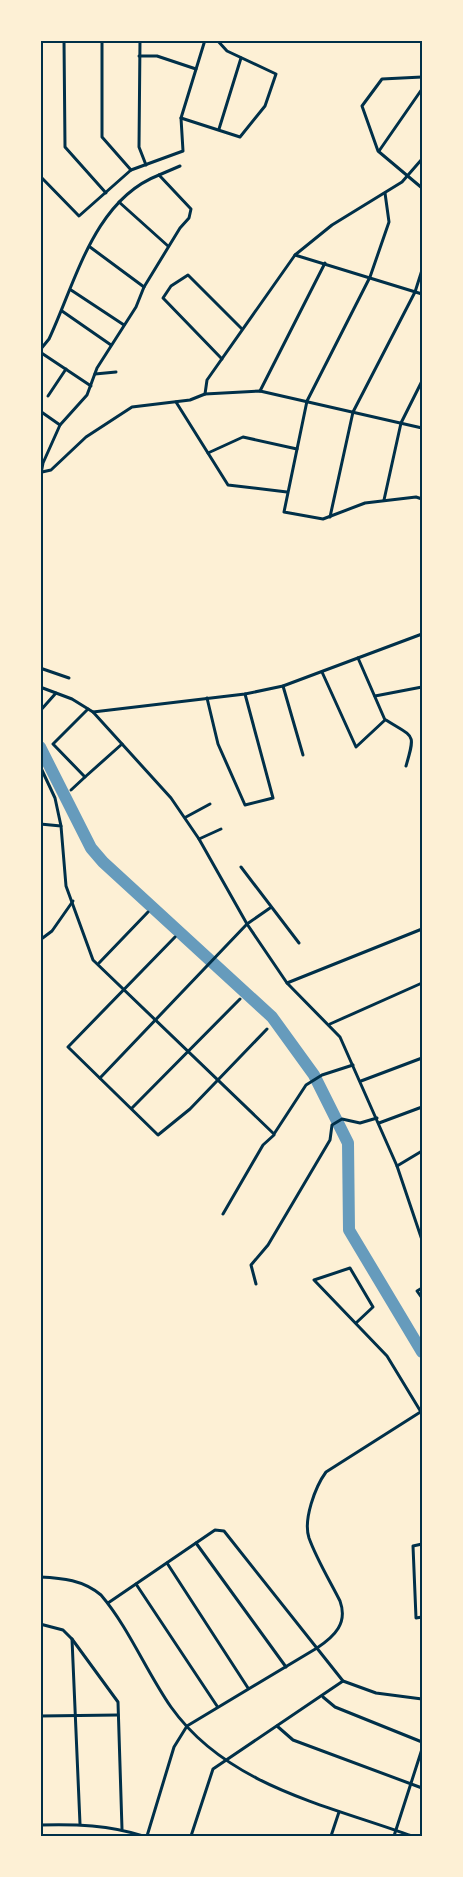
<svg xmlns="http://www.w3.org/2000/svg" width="463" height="1877" viewBox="0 0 463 1877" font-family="Arial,sans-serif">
  <rect width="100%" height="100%" fill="#fdf0d5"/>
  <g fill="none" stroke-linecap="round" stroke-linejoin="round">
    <polyline stroke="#669bbc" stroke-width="12" points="40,747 91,848 103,862 272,1017 314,1075 348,1143 349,1230 422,1352"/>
    <g stroke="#003049" stroke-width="3">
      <polyline points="64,40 65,147 106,193"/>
      <polyline points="102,40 102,137 131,170"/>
      <polyline points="140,40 139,147 146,165"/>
      <polyline points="139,56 157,56 196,69"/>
      <polyline points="422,77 382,79 362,106 378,151 422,188"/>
      <polyline points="181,118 240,137 265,106 276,74 227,51 217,40"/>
      <polyline points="219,129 241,58"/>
      <polyline points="379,151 422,89"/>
      <polyline points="159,175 180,166"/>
      <polyline points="40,176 79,216 131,170 183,151 181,118 205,40"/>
      <polyline points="385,193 389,222 370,277 307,401 284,512 323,519 365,503 416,497 422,499"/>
      <polyline points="119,202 168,246"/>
      <polyline points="90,247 144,287"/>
      <polyline points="295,255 422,294"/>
      <polyline points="71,290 124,325"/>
      <polyline points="62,311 111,345"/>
      <path d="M40,350L49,339C76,281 94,200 159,175L191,209L189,218L180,228L144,287L136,307L97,368L87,395L60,425L43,463L40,479"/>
      <polyline points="40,352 91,386"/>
      <polyline points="222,359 163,298 171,286 188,275 242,329"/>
      <polyline points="95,374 116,372"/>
      <polyline points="260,391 325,263"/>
      <polyline points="205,394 207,380 295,255 332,225 402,182 422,159"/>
      <polyline points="48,396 66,369"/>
      <polyline points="176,402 228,485 287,492"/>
      <polyline points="40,411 60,425"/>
      <polyline points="208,453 243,437 297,449"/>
      <polyline points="42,472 51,470 86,437 132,407 190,400 205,394 260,391 422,428"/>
      <polyline points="384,500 401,423 422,381"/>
      <polyline points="330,517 353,412 415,292 422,270"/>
      <polyline points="40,668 69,678"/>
      <polyline points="322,672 356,747 385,720 358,658"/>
      <polyline points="283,686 303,755"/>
      <polyline points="40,687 72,699 93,712 171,798 199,839 247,924 287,983 340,1037 397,1166 422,1240"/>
      <polyline points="375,696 422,687"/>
      <polyline points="207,698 218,744 245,805 273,798 245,694"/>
      <polyline points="88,709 53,744 85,777 122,744"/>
      <polyline points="40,711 56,693"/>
      <polyline points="93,712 245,694 283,686 422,634"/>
      <path d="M386,720C414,738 416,732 406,766"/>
      <polyline points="40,766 55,798 61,826"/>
      <polyline points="71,790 85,777"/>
      <polyline points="186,817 210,804"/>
      <polyline points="40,824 61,826 66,886 93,960 274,1134 306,1085 322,1075 353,1065"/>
      <polyline points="199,839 221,829"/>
      <polyline points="241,867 299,943"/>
      <polyline points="175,937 68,1047 158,1135 190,1109 267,1029"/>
      <polyline points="40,940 52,931 73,901"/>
      <polyline points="99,963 148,912"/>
      <polyline points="287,983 422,929"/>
      <polyline points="330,1024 422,983"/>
      <polyline points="100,1078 247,924 270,908"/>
      <polyline points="361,1081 422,1058"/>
      <polyline points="132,1108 240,999"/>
      <polyline points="379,1123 422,1107"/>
      <polyline points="397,1166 422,1151"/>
      <polyline points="223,1214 263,1145 274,1135"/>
      <polyline points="256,1284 251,1265 268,1245 330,1140 332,1125 342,1119 360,1123 377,1118"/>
      <polyline points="422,1288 417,1291 422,1298"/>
      <polyline points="356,1323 373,1307 350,1268 314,1280 387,1356 421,1412"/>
      <polyline points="196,1543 286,1667"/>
      <polyline points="422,1544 413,1546 416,1618 422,1617"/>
      <polyline points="167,1563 248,1688"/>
      <path d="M40,1577C63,1578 83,1580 101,1595C129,1628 146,1671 171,1707C227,1786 327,1805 412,1836"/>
      <polyline points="136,1584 217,1706"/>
      <polyline points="108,1603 215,1530 224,1531 343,1681 376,1693 422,1699"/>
      <polyline points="40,1624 63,1630 72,1639 118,1702 122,1829"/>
      <polyline points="72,1639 80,1824"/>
      <polyline points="323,1697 335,1707 422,1742"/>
      <polyline points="40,1716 118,1715"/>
      <polyline points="277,1726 293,1740 422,1788"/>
      <path d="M40,1825C76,1824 109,1825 143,1836"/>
      <path d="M147,1836L174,1747L187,1726L317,1648C335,1636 348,1623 340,1601C330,1581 317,1560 309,1538C303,1520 315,1487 326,1472L422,1411"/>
      <polyline points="191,1836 213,1769 343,1681"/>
      <polyline points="331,1836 339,1812"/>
      <polyline points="394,1836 422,1749"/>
    </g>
  </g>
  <rect width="463" height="1877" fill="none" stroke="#fdf0d5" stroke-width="84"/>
  <rect x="42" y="42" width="379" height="1793" fill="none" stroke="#003049" stroke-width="2"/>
</svg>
